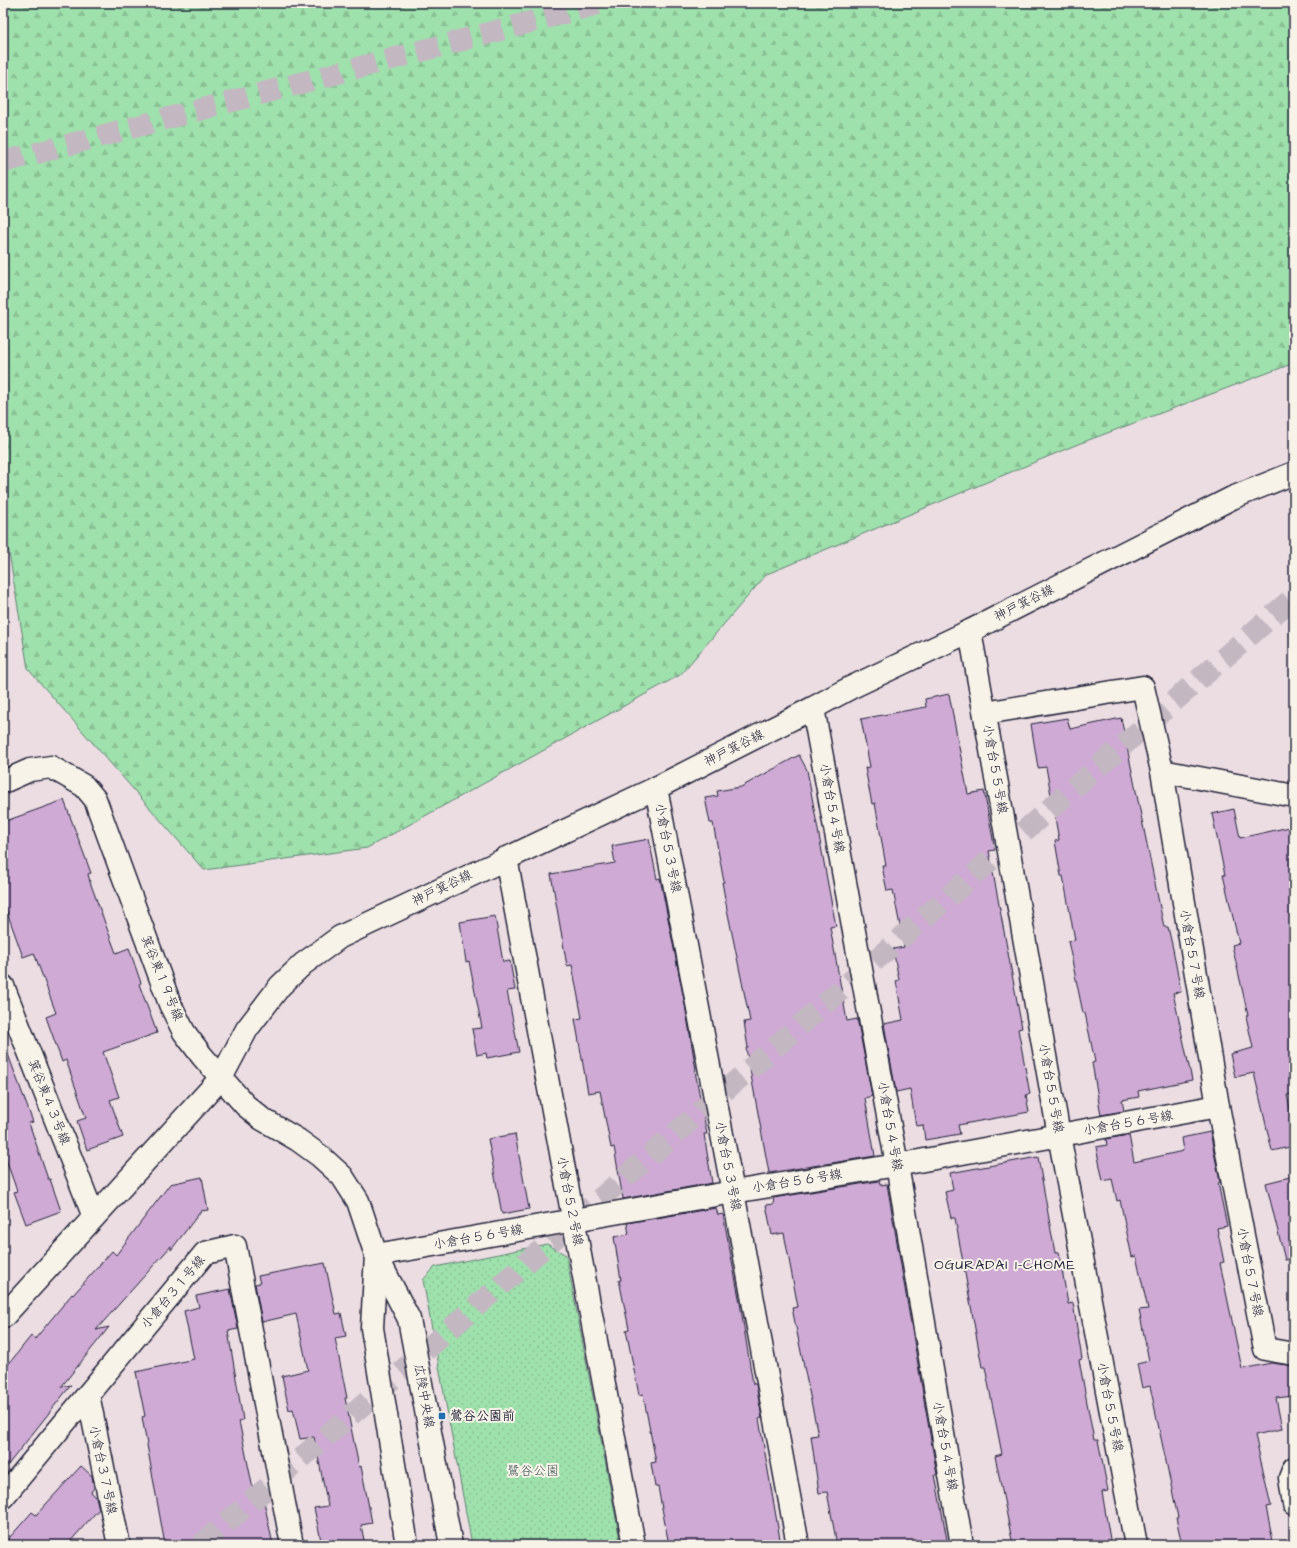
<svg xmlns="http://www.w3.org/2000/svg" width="1297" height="1548" viewBox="0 0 1297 1548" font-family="'Architects Daughter','Klee One',sans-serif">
  <defs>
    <pattern id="grass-dots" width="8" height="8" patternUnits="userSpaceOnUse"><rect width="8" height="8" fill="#9fe1ac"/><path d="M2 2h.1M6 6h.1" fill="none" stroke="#89c195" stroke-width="1.8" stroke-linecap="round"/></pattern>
    <pattern id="forest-firs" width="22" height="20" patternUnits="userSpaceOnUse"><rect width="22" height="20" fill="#9fe1ac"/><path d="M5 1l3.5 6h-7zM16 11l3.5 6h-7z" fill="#89c195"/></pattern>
  </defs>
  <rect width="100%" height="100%" fill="#ebdde2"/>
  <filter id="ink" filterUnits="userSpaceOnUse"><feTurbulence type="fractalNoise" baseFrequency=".025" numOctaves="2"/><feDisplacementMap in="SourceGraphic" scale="8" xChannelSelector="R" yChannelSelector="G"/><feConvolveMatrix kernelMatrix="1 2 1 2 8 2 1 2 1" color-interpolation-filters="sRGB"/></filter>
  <g filter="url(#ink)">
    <polygon fill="url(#grass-dots)" stroke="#608274" points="547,1244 566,1255 621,1545 472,1545 423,1280 435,1267"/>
    <polygon fill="url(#forest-firs)" stroke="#608274" points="3,3 1294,3 1294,363 1078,444 767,574 680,675 367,848 204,870 28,669 3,516"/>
    <g fill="#ceaad4" stroke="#22223b">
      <polygon points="949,694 968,794 984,791 995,850 989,851 1022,1028 1018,1029 1030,1094 1026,1095 1029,1112 958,1125 960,1134 925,1140 923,1125 916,1126 910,1089 896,1092 884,1024 903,1020 896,981 899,980 893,949 904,947 893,890 887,891 882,866 886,866 875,803 872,804 865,768 870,767 861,719 926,707 925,699"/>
      <polygon points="1067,718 1070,729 1121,718 1164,927 1168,927 1173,949 1181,992 1173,993 1192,1080 1138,1091 1139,1097 1122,1100 1124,1111 1101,1115 1092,1063 1095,1062 1085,1013 1083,1013 1068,941 1075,940 1063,876 1061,876 1055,841 1059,840 1046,767 1038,768 1031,724"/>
      <polygon points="799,755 807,770 829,890 836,926 830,927 847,1021 857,1019 859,1028 872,1096 865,1098 875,1156 769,1173 746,1048 748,1048 744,1022 750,1021 727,909 722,882 724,882 713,823 710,823 705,798 718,796 717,791 741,787"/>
      <polygon points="64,800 91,873 88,874 90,882 116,953 129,948 141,983 139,984 157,1033 103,1052 119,1097 110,1100 123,1137 87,1150 77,1121 86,1118 66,1060 62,1062 46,1017 56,1013 34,953 23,957 3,901 3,822"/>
      <polygon points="1234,809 1240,838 1294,826 1294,1094 1287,1095 1294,1127 1294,1146 1272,1151 1254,1073 1235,1077 1230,1054 1253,1048 1246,1016 1248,1015 1232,945 1239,943 1223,875 1225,875 1212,814"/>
      <polygon points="649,839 657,879 660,878 685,1005 696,1070 695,1071 707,1134 704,1134 712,1183 623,1199 614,1147 611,1148 600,1091 588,1093 575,1019 582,1018 572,965 567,966 551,874 615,863 612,846"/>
      <polygon points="495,916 503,962 510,961 515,990 507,991 519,1052 487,1058 486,1053 477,1055 472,1029 482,1028 469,961 466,962 460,922"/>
      <polygon points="3,1049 6,1049 33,1122 29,1123 48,1179 50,1179 61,1211 26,1224 14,1192 17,1191 3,1151"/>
      <polygon points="1210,1132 1220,1182 1218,1183 1227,1226 1217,1228 1224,1262 1220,1263 1242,1369 1271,1363 1294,1366 1294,1396 1276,1398 1282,1429 1255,1435 1271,1506 1266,1507 1273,1541 1254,1545 1182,1545 1176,1518 1178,1518 1150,1386 1142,1388 1137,1364 1149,1361 1139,1310 1148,1309 1136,1256 1132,1257 1120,1200 1117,1201 1112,1179 1103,1181 1096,1147 1107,1145 1106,1139 1129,1135 1134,1162 1183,1151 1181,1138"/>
      <polygon points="515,1134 529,1209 502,1214 488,1139"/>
      <polygon points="1038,1157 1055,1253 1059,1252 1068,1304 1073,1303 1082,1359 1079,1360 1094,1440 1098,1440 1108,1491 1102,1492 1111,1545 1013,1545 995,1456 1002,1454 985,1367 982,1367 955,1218 951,1218 945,1192 953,1190 950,1173"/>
      <polygon points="1294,1176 1294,1259 1285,1260 1266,1183"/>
      <polygon points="202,1177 208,1210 201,1211 171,1250 171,1246 96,1330 109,1327 61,1387 71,1385 3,1471 3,1371 31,1336 35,1339 72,1294 73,1295 112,1251 116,1255 170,1184"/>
      <polygon points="879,1181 880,1185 887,1184 937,1475 935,1475 948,1545 837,1545 827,1492 819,1493 811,1436 818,1435 792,1308 798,1307 784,1233 772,1235 766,1205 774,1204 773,1198"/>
      <polygon points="716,1208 718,1215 723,1214 740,1303 753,1384 756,1384 762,1418 759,1419 781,1545 669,1545 658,1487 655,1487 651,1463 656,1462 643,1394 639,1395 626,1330 629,1329 619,1280 621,1280 614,1237 629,1234 627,1223"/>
      <polygon points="325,1263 336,1314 341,1313 346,1336 335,1338 347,1398 345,1398 359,1467 361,1466 372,1523 361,1525 365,1545 322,1545 314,1508 328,1506 314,1437 300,1439 293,1409 289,1410 282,1376 308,1370 296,1314 262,1322 255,1284 260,1283 258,1276"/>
      <polygon points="230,1289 238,1329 228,1331 243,1420 239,1421 253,1489 261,1487 273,1545 165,1545 142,1417 145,1416 136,1372 194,1359 184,1311 199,1307 196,1296"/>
      <polygon points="81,1466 92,1476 94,1488 91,1492 96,1497 99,1509 67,1545 3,1545 32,1512 36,1515"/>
    </g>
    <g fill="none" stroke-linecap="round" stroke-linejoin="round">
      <g stroke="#c3b8c1" stroke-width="22" stroke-dasharray="22 11" stroke-linecap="butt">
        <polyline points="3,162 602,3"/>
        <polyline points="201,1545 1294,597"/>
      </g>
      <defs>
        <g id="minor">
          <polyline points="970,631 1059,1135 1136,1545"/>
          <polyline points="813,708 897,1165 962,1545"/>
          <polyline points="985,713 1143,687 1162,771 1218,1106 1265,1349 1294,1354"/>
          <polyline points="1162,771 1294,796"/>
          <polyline points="3,782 30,770 51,767 84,786 95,799 170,1004 184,1032 202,1056 245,1105 262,1119 298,1140 320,1156 342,1176 358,1201 376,1255 409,1319 451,1545"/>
          <polyline points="656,788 733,1192 798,1545"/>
          <polyline points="506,858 634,1545"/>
          <polyline points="3,986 94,1217"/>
          <polyline points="376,1255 733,1192 897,1165 1218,1106"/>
          <polyline points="376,1255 372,1328 407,1545"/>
          <polyline points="3,1317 221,1078 247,1029 280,986 303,964 340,937 656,788 813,708 850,688 970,631 1232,498 1294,473"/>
          <polyline points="88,1395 119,1545"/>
          <polyline points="1294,1468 1290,1478 1294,1504"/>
          <polyline points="3,1497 205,1253 235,1246 292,1545"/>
        </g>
      </defs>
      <use href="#minor" stroke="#22223b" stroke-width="25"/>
      <use href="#minor" stroke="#f7f3e8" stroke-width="22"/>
    </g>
  </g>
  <rect fill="#1f6fb2" stroke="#f7f3e8" stroke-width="1.5" x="438" y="1412" width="8" height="8" rx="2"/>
  <g text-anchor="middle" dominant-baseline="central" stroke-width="4" stroke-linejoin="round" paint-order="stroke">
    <g font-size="13" fill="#22223b" stroke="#f7f3e8">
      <text transform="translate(1024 603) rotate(-27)">神戸箕谷線</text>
      <text transform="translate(734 748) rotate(-27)">神戸箕谷線</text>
      <text transform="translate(995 769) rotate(80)">小倉台５５号線</text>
      <text transform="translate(832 808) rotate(80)">小倉台５４号線</text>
      <text transform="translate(668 848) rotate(79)">小倉台５３号線</text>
      <text transform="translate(442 888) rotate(-26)">神戸箕谷線</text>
      <text transform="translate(1192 954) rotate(80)">小倉台５７号線</text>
      <text transform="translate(162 978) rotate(68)">箕谷東１９号線</text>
      <text transform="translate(1051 1088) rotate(80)">小倉台５５号線</text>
      <text transform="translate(49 1102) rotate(68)">箕谷東４３号線</text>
      <text transform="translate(1128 1123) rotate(-10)">小倉台５６号線</text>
      <text transform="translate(890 1126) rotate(80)">小倉台５４号線</text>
      <text transform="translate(728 1166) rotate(79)">小倉台５３号線</text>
      <text transform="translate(797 1181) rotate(-9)">小倉台５６号線</text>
      <text transform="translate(570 1201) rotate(79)">小倉台５２号線</text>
      <text transform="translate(478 1237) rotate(-10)">小倉台５６号線</text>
      <text transform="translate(1250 1272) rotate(79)">小倉台５７号線</text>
      <text transform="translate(173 1292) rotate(-50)">小倉台３１号線</text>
      <text transform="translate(424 1396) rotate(80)">広陵中央線</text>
      <text transform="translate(1110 1407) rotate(79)">小倉台５５号線</text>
      <text transform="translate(945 1446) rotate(80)">小倉台５４号線</text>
      <text transform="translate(103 1470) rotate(78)">小倉台３７号線</text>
    </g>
    <g font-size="13" font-weight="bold" fill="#22223b" stroke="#f7f3e8" text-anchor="start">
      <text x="450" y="1416">鶯谷公園前</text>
    </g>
    <g font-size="13" fill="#415257" stroke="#f7f3e8">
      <text x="533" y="1471">鷺谷公園</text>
    </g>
    <g font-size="14" letter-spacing="1" fill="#22223b" stroke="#f7f3e8">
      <text x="1005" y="1265">OGURADAI 1-CHOME</text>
    </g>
  </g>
  <rect width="1297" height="1548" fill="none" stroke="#f7f3e8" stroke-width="16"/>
  <rect x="8" y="8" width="1281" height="1532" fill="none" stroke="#22223b" stroke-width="1.5" filter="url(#ink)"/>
</svg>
